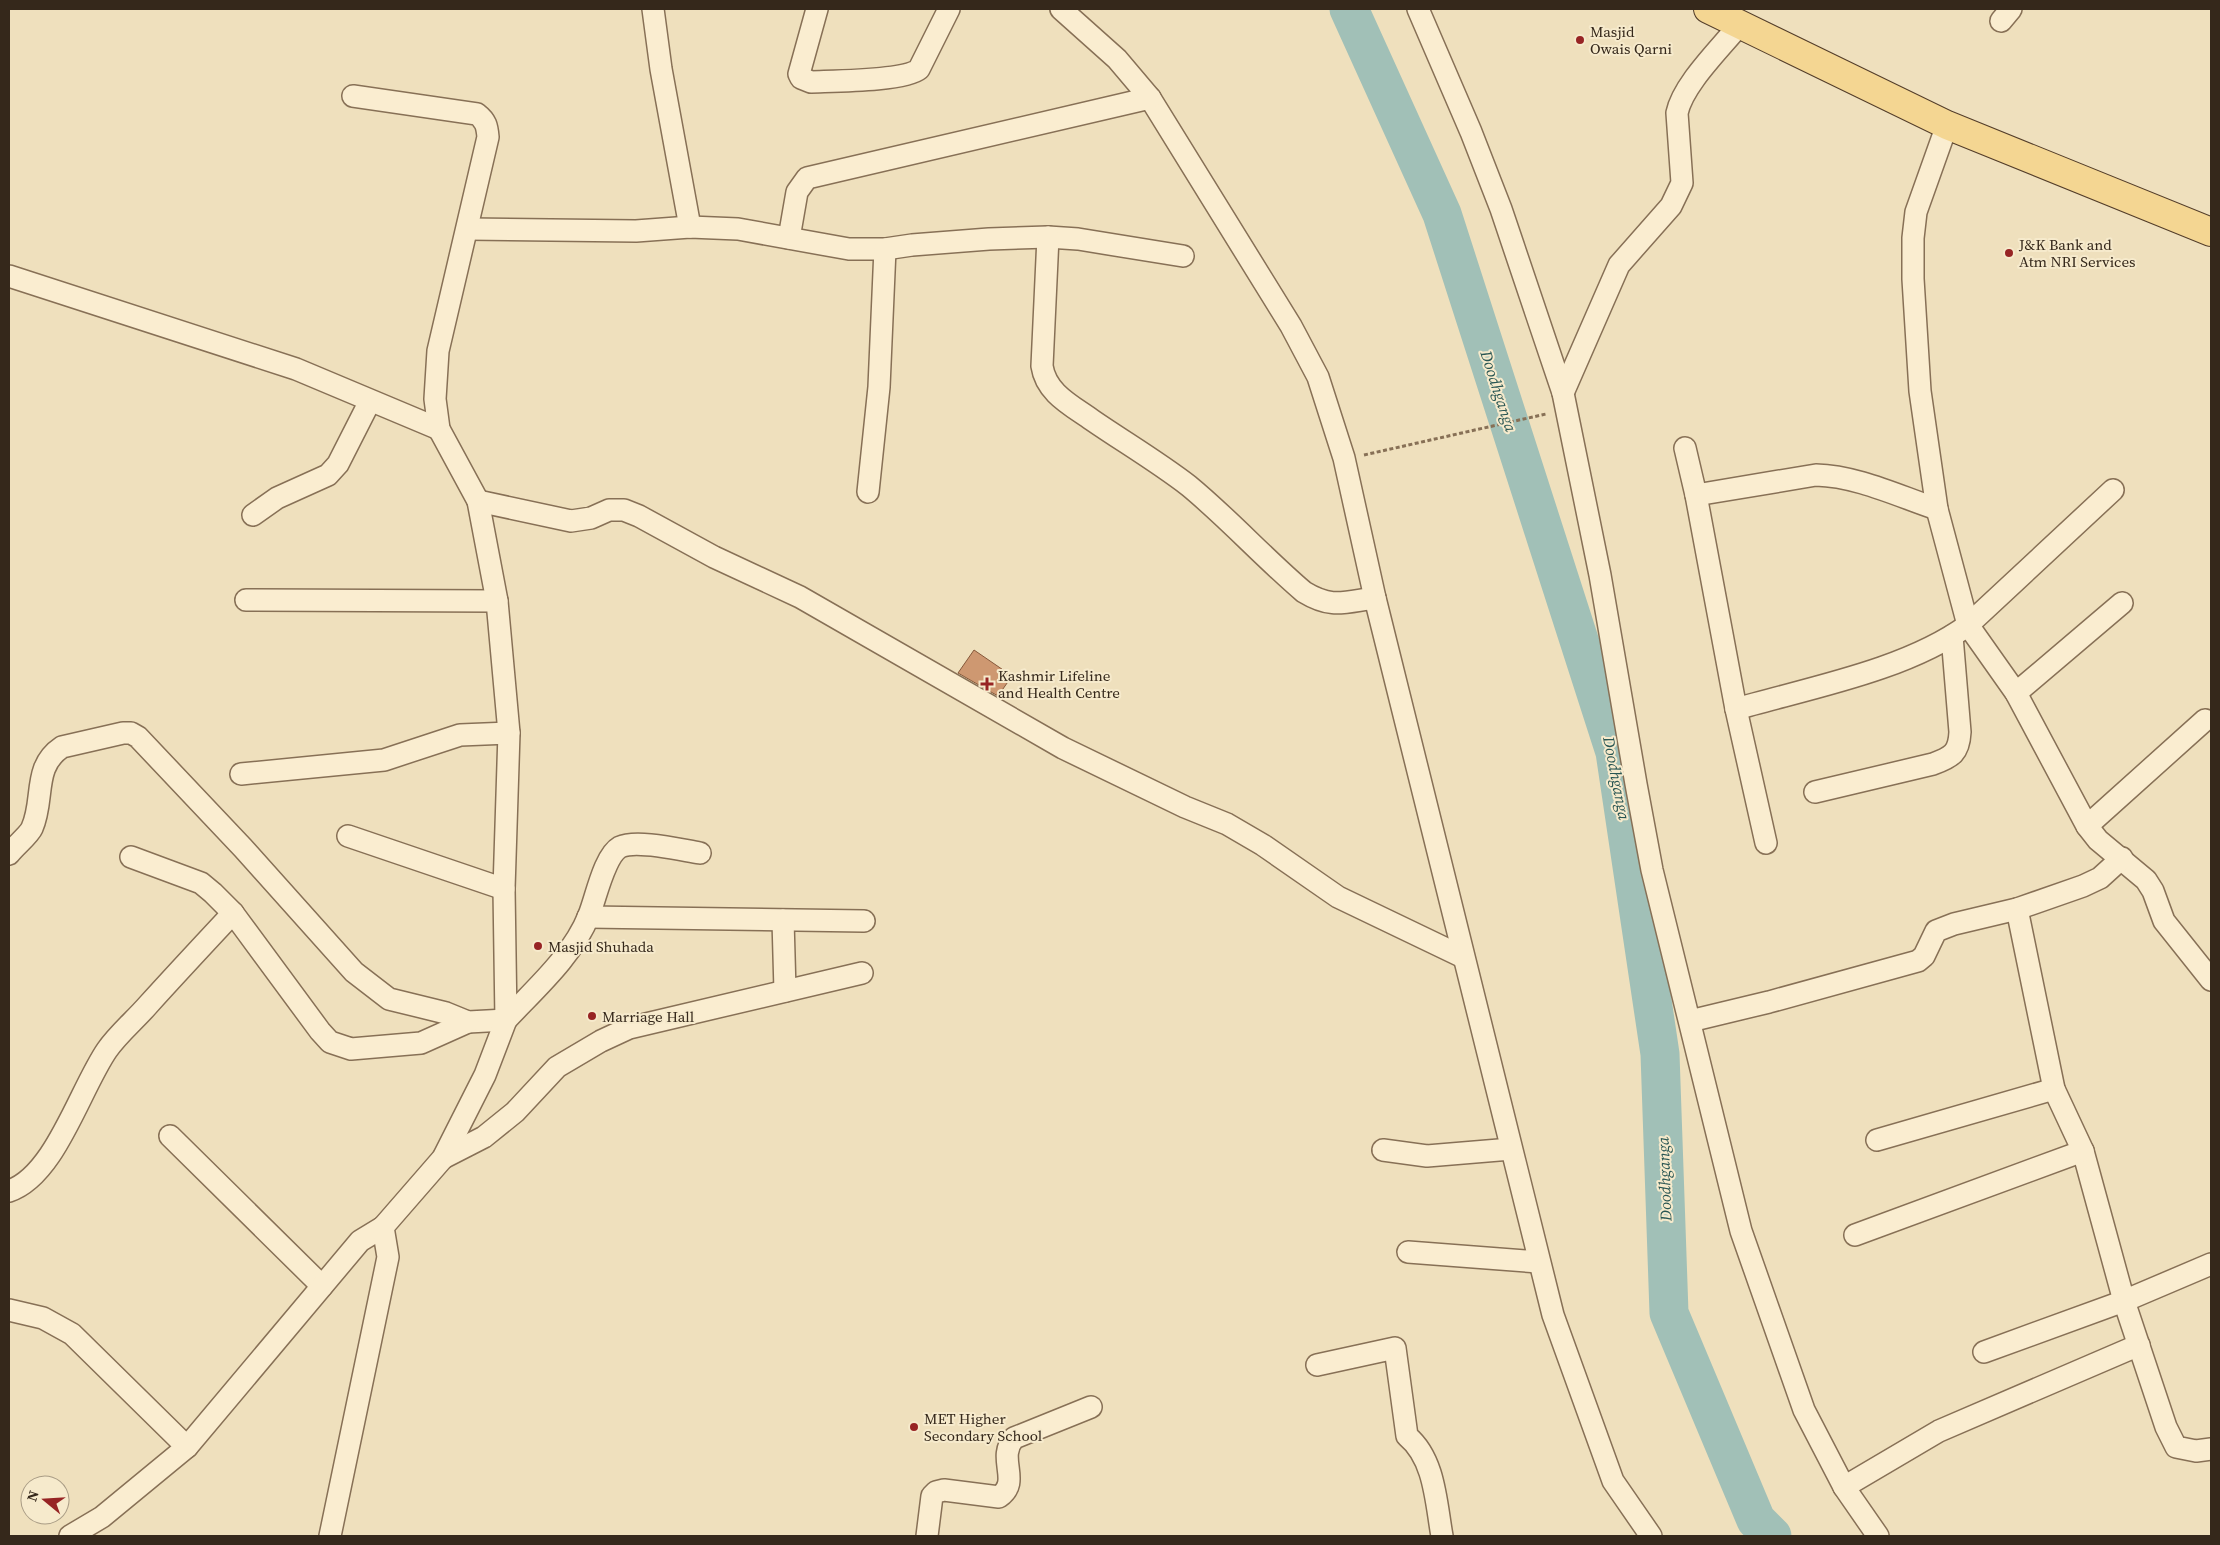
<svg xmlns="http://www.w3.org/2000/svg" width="2220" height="1545" viewBox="0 0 2220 1545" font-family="'Source Serif 4',serif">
  <rect width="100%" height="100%" fill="#efe0bd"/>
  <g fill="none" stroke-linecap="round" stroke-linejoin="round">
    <polyline stroke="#a1c0b7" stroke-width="39" points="1349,9 1442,214 1615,752 1660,1054 1669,1313 1756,1520 1772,1536"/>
  </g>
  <polygon fill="#ce9871" stroke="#86593b" points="974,650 1012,676 998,696 958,673"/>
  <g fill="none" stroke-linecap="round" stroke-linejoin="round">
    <defs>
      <g id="street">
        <polyline points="653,9 661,69 690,227"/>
        <path d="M817,9L799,74L801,78L811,82C832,81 905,81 919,69L949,9"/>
        <polyline points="1061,9 1117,59 1150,98 1291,326 1318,377 1344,458 1375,598 1553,1315 1613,1481 1651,1536"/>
        <polyline points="1418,9 1471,132 1501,209 1563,393 1600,575 1636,784 1652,870 1741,1231 1804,1410 1844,1487 1878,1536"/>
        <polyline points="2001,21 2011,9"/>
        <polyline points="1947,125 1916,212 1913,238 1913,279 1920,391 1937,509 1968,625 2016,693 2087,826 2098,840 2146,880 2153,891 2164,921 2211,980"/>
        <polyline points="468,229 636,231 690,227 738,229 849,249 885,249 912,245 989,239 1048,237 1078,239 1183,256"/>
        <path d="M1048,237L1042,366C1046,393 1071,405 1092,420C1124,442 1158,462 1189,486C1229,519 1264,558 1304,592C1332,609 1344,602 1375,598"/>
        <polyline points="789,238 797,192 807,178 1150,98"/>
        <polyline points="9,276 296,369 439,429"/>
        <path d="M1563,393L1619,265L1671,206L1682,183L1677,113C1683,84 1721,48 1740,24"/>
        <polyline points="1685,448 1696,495 1736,709 1766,843"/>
        <polyline points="868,492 879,387 885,249"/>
        <path d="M1696,495L1816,475C1857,476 1898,496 1937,509"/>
        <polyline points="478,501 571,521 591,518 609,510 624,510 639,516 714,557 800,597 1063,748 1185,807 1227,824 1263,845 1338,897 1463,957"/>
        <polyline points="253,515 277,498 328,475 338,464 370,401"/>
        <polyline points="246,600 497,601"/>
        <polyline points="2016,693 2122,603"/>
        <path d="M1736,709C1809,688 1907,670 1968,625L2113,490"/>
        <polyline points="241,774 384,760 460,735 509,733"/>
        <path d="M1815,792L1933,764C1952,757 1959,753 1960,732L1952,636"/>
        <polyline points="2087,826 2205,720"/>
        <polyline points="348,836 504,889"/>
        <path d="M9,854C15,846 29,835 32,828C45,799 32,767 62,747L123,733H131L138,737L243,848L354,972L389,999L446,1013L468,1022L506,1020C535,989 573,956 589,915C596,898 604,856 620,847C637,839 681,850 700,853"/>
        <polyline points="131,857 201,883 213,893 233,913 320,1031 330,1042 351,1049 421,1043 468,1022"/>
        <polyline points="2017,909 2054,1089 2083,1151 2124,1301 2166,1427 2176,1447 2196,1451 2211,1449"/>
        <polyline points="588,917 864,921"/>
        <polyline points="783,920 785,991"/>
        <polyline points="1690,1021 1769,1002 1918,961 1924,956 1936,931 1954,924 2017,909 2083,886 2100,878 2122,858"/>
        <polyline points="170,1136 322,1286"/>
        <polyline points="1877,1140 2054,1089"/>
        <polyline points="1383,1150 1427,1156 1511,1149"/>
        <polyline points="443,1158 484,1137 515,1112 557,1067 601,1041 629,1028 862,973"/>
        <path d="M9,1191C55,1176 80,1089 107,1050C118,1034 135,1020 148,1005C176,974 205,943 233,913"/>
        <polyline points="1855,1235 2083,1151"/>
        <polyline points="1408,1252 1539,1262"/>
        <polyline points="9,1310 43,1318 72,1334 187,1447"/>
        <polyline points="1984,1352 2124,1301 2211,1264"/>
        <path d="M1317,1365L1395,1348L1407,1436C1435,1459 1436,1503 1442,1536"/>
        <polyline points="1844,1487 1939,1431 2139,1345"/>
        <polyline points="70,1536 102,1517 187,1447 360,1241 383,1227"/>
        <path d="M330,1536L388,1257L383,1227L443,1158L485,1075L506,1020L504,889L509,733L497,601L478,501L439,429L435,399L438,351L488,137C487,126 486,121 477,114L353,96"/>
        <path d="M927,1536L932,1496L936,1492L944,1490L999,1497C1022,1481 996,1459 1014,1438L1091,1407"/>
      </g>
      <polyline id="primary" points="1708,9 1947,125 2211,232"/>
    </defs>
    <use href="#street" stroke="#877056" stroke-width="24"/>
    <use href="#primary" stroke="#543e2a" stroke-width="30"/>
    <polyline stroke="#877056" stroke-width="3" stroke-dasharray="4 2.5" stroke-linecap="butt" points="1364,455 1546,414"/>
    <use href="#street" stroke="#faedd0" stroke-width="21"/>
    <use href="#primary" stroke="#f4d692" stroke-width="28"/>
  </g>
  <g fill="#972424" stroke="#f6eacc" stroke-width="2">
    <circle cx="1580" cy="40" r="5"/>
    <circle cx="2009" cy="253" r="5"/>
    <path d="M984.5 676.5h5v5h5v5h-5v5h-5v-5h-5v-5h5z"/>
    <circle cx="538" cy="946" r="5"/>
    <circle cx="592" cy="1016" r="5"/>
    <circle cx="914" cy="1427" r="5"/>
  </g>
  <g text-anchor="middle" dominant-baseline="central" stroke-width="4" stroke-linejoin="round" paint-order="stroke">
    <g font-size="15" fill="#35281b" stroke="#f6eacc" text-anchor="start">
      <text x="1590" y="31">Masjid<tspan x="1590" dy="17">Owais Qarni</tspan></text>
      <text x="2019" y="244">J&amp;K Bank and<tspan x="2019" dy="17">Atm NRI Services</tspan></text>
      <text x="998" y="675">Kashmir Lifeline<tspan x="998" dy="17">and Health Centre</tspan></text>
      <text x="548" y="946">Masjid Shuhada</text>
      <text x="602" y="1016">Marriage Hall</text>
      <text x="924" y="1418">MET Higher<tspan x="924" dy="17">Secondary School</tspan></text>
    </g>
    <g font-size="16" font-style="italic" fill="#295653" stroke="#f6eacc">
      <text transform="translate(1499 391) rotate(72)">Doodhganga</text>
      <text transform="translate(1617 778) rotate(79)">Doodhganga</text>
      <text transform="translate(1664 1179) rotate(-92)">Doodhganga</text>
    </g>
  </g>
  <rect width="2220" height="1545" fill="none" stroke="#35281b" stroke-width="20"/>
  <g transform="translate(45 1500) rotate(288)"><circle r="24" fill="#f6eacc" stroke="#a99c85"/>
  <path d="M0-4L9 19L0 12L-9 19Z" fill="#972424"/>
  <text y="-8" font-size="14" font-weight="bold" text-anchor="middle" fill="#35281b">N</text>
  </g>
</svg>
